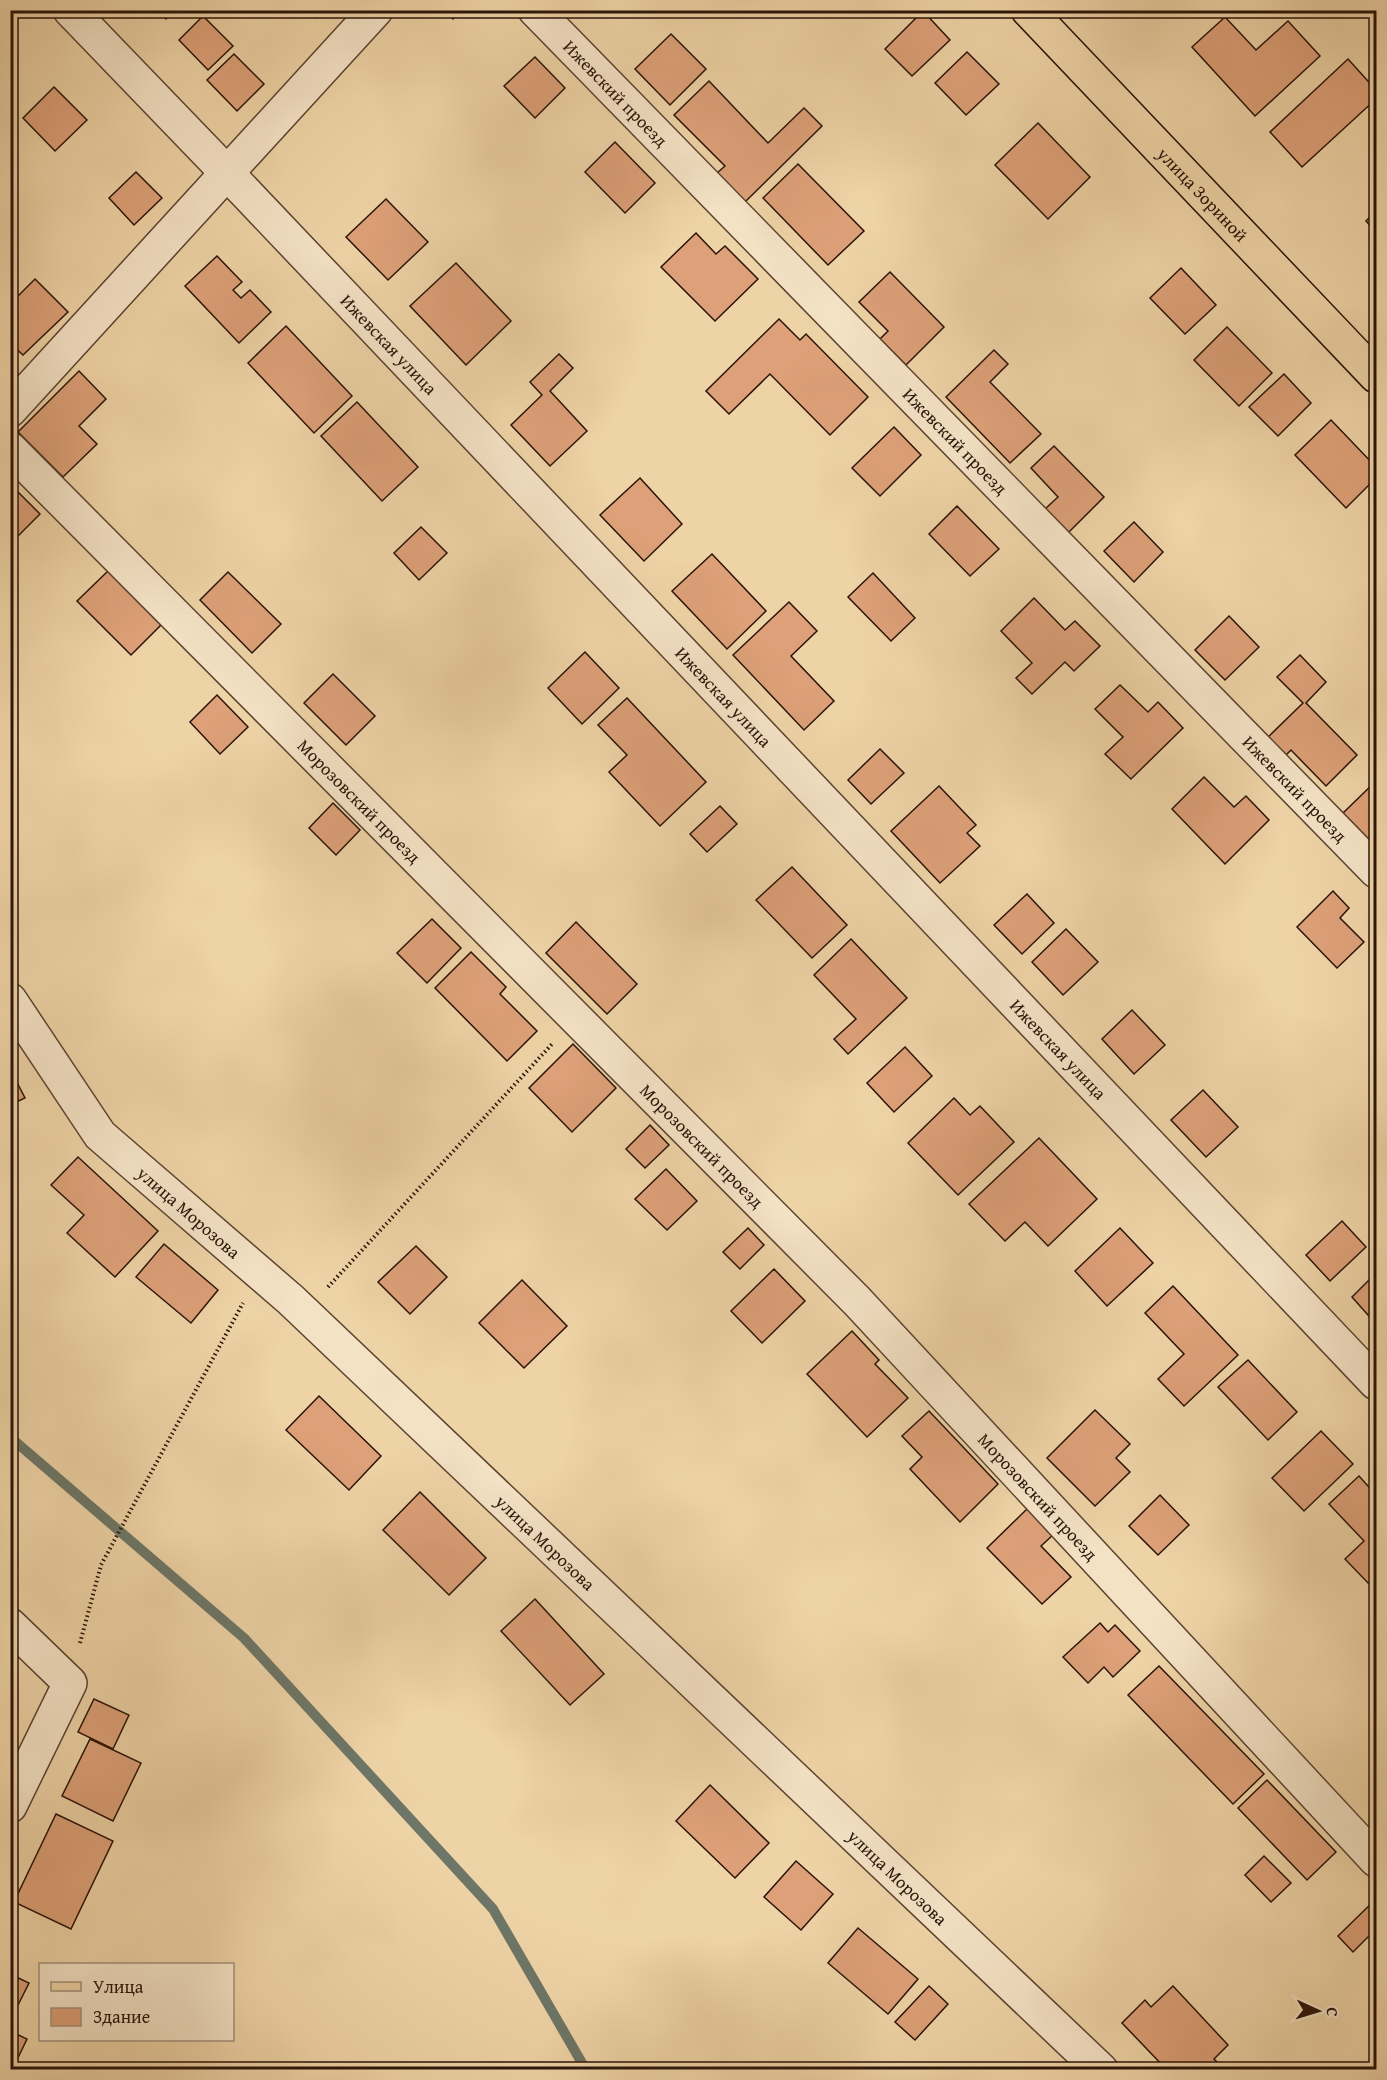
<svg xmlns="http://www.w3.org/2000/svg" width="1387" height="2080" viewBox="0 0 1387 2080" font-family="'Gentium Book Plus',serif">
  <rect width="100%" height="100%" fill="#eed3a6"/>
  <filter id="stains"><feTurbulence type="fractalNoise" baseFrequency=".00333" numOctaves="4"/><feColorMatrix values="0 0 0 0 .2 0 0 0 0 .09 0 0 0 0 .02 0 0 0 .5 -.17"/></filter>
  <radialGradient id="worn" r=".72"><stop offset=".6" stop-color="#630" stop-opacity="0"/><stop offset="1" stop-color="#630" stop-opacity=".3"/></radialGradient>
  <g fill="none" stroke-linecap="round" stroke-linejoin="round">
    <polyline stroke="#6d7667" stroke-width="10" points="10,1437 244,1638 493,1909 586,2070"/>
  </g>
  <g fill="#dda078" stroke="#2a1409" stroke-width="1.5">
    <polygon points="158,10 175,10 166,19"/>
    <polygon points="309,10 325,10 317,18"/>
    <polygon points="445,10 462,10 453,19"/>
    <polygon points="923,11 950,40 912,76 885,49"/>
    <polygon points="203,16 233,46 208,70 179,40"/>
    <polygon points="1225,17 1256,50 1288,21 1320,56 1255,116 1192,47"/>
    <polygon points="671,34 706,69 670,105 635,69"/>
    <polygon points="967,52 999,84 966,115 935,83"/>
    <polygon points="234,54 264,84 237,111 207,80"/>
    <polygon points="535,57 565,88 535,118 504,86"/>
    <polygon points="1348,59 1376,90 1376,99 1302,167 1270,132"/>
    <polygon points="709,81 768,143 804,108 822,126 745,202 717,173 725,166 674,115"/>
    <polygon points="54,87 87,120 55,151 23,118"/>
    <polygon points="1038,123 1090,177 1048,219 995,165"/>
    <polygon points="615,142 655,183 625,213 585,172"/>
    <polygon points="798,164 864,231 828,265 763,198"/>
    <polygon points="136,172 162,198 134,225 109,198"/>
    <polygon points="386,199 428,242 388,280 346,237"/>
    <polygon points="1376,211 1376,232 1366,221"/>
    <polygon points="696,233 716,254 725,246 758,279 715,321 661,267"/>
    <polygon points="217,256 242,282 233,290 241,298 250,290 271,312 239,343 185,286"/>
    <polygon points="456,263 511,321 466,365 410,306"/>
    <polygon points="1181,268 1216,305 1185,334 1150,298"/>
    <polygon points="890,272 944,327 906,365 880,339 888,331 859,302"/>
    <polygon points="35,279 68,312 23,355 10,343 10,304"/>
    <polygon points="779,319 800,340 806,334 868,397 830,435 770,374 729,414 706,391"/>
    <polygon points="286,326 352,396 314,433 248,363"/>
    <polygon points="1227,327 1272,373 1239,406 1194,360"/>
    <polygon points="994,350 1008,364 990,382 1041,434 1010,463 946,397"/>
    <polygon points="559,354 573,368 550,391 587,431 550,466 511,425 542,395 530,382"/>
    <polygon points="79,371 106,399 79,426 97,444 63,477 18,432"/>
    <polygon points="1284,374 1311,403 1278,436 1249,407"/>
    <polygon points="357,402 418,467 382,501 321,436"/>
    <polygon points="1331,420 1376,467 1376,478 1346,508 1295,455"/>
    <polygon points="894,427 921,455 880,496 852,468"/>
    <polygon points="1054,446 1104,497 1068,533 1045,509 1058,497 1031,468"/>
    <polygon points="640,478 682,524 644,561 600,515"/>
    <polygon points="10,484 40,514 11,543 10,542"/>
    <polygon points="957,506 999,549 970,576 929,534"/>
    <polygon points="1134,522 1163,552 1134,582 1104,551"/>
    <polygon points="421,527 447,553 419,580 394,553"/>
    <polygon points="712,554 766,611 727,649 672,591"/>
    <polygon points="108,571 161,625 131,655 77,601"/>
    <polygon points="228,572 281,624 252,653 200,600"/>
    <polygon points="873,573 915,618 891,641 848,597"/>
    <polygon points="1034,598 1065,630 1075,621 1100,646 1074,671 1065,662 1032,694 1016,678 1032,663 1001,631"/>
    <polygon points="789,602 817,631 791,656 834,701 804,730 733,655"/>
    <polygon points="1229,616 1259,647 1225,680 1195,650"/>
    <polygon points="585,652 619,688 582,724 548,688"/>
    <polygon points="1300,655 1326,682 1306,703 1357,755 1326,786 1291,750 1282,759 1264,741 1303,703 1277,677"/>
    <polygon points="333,674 375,716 346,745 304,703"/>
    <polygon points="1120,685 1148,712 1158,702 1183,728 1131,779 1105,754 1123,737 1095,709"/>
    <polygon points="217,695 248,727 220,754 190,722"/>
    <polygon points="627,698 706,782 660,826 609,772 627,755 598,725"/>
    <polygon points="880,749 904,773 871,804 848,780"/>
    <polygon points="1204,777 1234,807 1246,796 1269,820 1225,864 1172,809"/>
    <polygon points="1376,781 1376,837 1375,835 1370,841 1343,813"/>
    <polygon points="939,786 976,825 967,833 980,846 940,883 891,831"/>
    <polygon points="333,803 360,830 336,855 309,828"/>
    <polygon points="720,806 737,824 707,852 690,834"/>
    <polygon points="792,867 847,925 812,958 756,900"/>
    <polygon points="1333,891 1349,908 1340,918 1364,942 1337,968 1297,927"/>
    <polygon points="1027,894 1054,923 1022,954 994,925"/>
    <polygon points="432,919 461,948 427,983 397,953"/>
    <polygon points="576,922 637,984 607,1014 546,953"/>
    <polygon points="1066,929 1098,962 1063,995 1032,962"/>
    <polygon points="851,939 907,998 848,1054 834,1039 856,1019 814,975"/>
    <polygon points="471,952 506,987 500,994 537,1031 507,1061 435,988"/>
    <polygon points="1132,1010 1165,1045 1134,1074 1102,1039"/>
    <polygon points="573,1044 616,1088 572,1132 529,1088"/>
    <polygon points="905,1047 932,1076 894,1112 867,1083"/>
    <polygon points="10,1069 25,1098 10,1105"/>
    <polygon points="1203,1090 1238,1127 1206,1157 1171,1120"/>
    <polygon points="954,1098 970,1115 980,1106 1014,1142 958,1195 908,1143"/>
    <polygon points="650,1125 669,1145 645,1168 626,1149"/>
    <polygon points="1039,1138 1097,1199 1048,1246 1025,1222 1005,1241 969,1204"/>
    <polygon points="78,1157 158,1231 115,1277 67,1233 84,1215 51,1185"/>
    <polygon points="666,1169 697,1201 667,1230 635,1199"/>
    <polygon points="1342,1221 1366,1247 1330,1281 1306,1255"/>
    <polygon points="748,1228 764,1245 740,1269 723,1252"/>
    <polygon points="1120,1228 1153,1263 1107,1306 1075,1271"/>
    <polygon points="164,1244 218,1290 191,1323 136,1277"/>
    <polygon points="416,1246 447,1277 410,1314 378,1282"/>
    <polygon points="774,1269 805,1301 762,1343 731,1311"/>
    <polygon points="1376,1273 1376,1324 1352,1297"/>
    <polygon points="522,1280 567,1326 524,1368 479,1323"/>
    <polygon points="1173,1286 1238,1355 1184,1406 1158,1379 1184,1354 1145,1313"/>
    <polygon points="852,1331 879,1360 875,1364 908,1398 867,1437 807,1374"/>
    <polygon points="1248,1360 1297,1412 1268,1440 1218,1387"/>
    <polygon points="319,1396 381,1456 349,1490 286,1430"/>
    <polygon points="1095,1410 1130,1444 1116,1458 1130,1472 1095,1506 1047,1458"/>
    <polygon points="929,1411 998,1484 960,1522 910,1469 922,1457 902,1436"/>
    <polygon points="1321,1431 1353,1464 1304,1511 1272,1478"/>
    <polygon points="1359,1476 1376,1495 1376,1577 1369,1584 1345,1559 1364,1541 1329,1504"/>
    <polygon points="420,1492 486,1558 449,1595 383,1530"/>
    <polygon points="1160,1495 1189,1525 1158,1555 1129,1526"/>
    <polygon points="1028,1508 1054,1534 1041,1546 1071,1577 1042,1604 987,1548"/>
    <polygon points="535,1599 604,1674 570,1705 501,1631"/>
    <polygon points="1100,1623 1108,1632 1115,1625 1140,1651 1113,1677 1104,1667 1088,1683 1063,1657"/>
    <polygon points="1159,1666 1264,1774 1233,1804 1128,1695"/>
    <polygon points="94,1699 129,1715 113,1749 78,1732"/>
    <polygon points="90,1739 141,1763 113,1821 62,1796"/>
    <polygon points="1267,1780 1336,1852 1307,1880 1238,1808"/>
    <polygon points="710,1785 769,1843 735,1878 676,1821"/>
    <polygon points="56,1814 113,1841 71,1929 14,1902"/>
    <polygon points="1264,1856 1291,1883 1271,1902 1245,1875"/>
    <polygon points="796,1861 833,1894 801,1930 764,1897"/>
    <polygon points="1376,1899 1376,1929 1353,1952 1338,1936"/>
    <polygon points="858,1928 918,1979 888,2014 828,1963"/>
    <polygon points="10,1974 29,1983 10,2021"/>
    <polygon points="929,1986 948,2004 915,2040 895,2022"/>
    <polygon points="1173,1986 1228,2045 1214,2059 1220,2065 1215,2070 1167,2070 1122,2023 1145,2000 1151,2007"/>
    <polygon points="10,2031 27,2039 12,2070 10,2069"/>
  </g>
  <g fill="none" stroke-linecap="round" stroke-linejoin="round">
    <defs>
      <g id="minor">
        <path id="s1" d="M70,10L227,173L1376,1383"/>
        <path id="s2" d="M535,10L1376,871"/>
        <polyline points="10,410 376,10"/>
        <path id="s3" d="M10,449L857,1301L1376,1860"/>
        <path id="s4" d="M10,1000L100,1135L291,1300L1101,2070"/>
        <polyline points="10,1625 70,1683 10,1806"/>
      </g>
      <g id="major">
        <path id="s5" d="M1028,10L1376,376"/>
      </g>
    </defs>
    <use href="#minor" stroke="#5b4430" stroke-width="36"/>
    <use href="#major" stroke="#2a1409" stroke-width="36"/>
    <g stroke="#2a1409" stroke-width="4" stroke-dasharray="1.5 3" stroke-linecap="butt">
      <polyline points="328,1287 553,1043"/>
      <polyline points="80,1643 101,1565 243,1303"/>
    </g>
    <use href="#minor" stroke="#f4e2c5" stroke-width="33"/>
    <use href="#major" stroke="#eed3a6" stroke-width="33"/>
  </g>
  <g text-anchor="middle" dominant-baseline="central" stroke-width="4.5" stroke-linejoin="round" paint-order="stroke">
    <g font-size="18" fill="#2a1409" stroke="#f4e2c5">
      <text stroke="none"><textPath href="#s2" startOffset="116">Ижевский проезд</textPath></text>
      <text stroke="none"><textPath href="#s5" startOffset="254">улица Зориной</textPath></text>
      <text stroke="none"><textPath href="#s1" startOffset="462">Ижевская улица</textPath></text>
      <text stroke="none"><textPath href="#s2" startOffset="602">Ижевский проезд</textPath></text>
      <text stroke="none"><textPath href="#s1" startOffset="948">Ижевская улица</textPath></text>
      <text stroke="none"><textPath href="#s2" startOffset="1088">Ижевский проезд</textPath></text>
      <text stroke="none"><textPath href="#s3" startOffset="496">Морозовский проезд</textPath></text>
      <text stroke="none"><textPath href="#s1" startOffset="1434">Ижевская улица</textPath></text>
      <text stroke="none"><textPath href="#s3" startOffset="982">Морозовский проезд</textPath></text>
      <text stroke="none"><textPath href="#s4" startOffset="280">улица Морозова</textPath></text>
      <text stroke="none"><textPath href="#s3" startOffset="1468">Морозовский проезд</textPath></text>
      <text stroke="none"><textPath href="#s4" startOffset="766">улица Морозова</textPath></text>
      <text stroke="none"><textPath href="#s4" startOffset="1252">улица Морозова</textPath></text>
    </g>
  </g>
  <rect width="1387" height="2080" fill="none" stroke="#eed3a6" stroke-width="36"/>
  <rect x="12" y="12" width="1363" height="2056" fill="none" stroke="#2a1409" stroke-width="3"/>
  <rect x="18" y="18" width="1351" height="2044" fill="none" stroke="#2a1409" stroke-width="1.5"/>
  <rect x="39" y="1963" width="195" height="78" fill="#f4e2c5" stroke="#a3907a" stroke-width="1.5"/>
  <rect x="51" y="1982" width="30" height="9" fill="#eed3a6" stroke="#a3907a" stroke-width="1.5"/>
  <text x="93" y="1993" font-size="18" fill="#2a1409">Улица</text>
  <rect x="51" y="2008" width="30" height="18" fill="#dda078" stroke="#a3907a" stroke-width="1.5"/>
  <text x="93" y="2023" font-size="18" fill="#2a1409">Здание</text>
  <g transform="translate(1318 2011) rotate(94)" stroke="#f4e2c5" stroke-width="4.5" paint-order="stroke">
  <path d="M0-4.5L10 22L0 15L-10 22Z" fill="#2a1409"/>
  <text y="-9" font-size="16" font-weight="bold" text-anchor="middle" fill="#2a1409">С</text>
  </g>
  <rect width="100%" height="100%" filter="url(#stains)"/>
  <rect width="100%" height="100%" fill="url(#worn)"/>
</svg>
